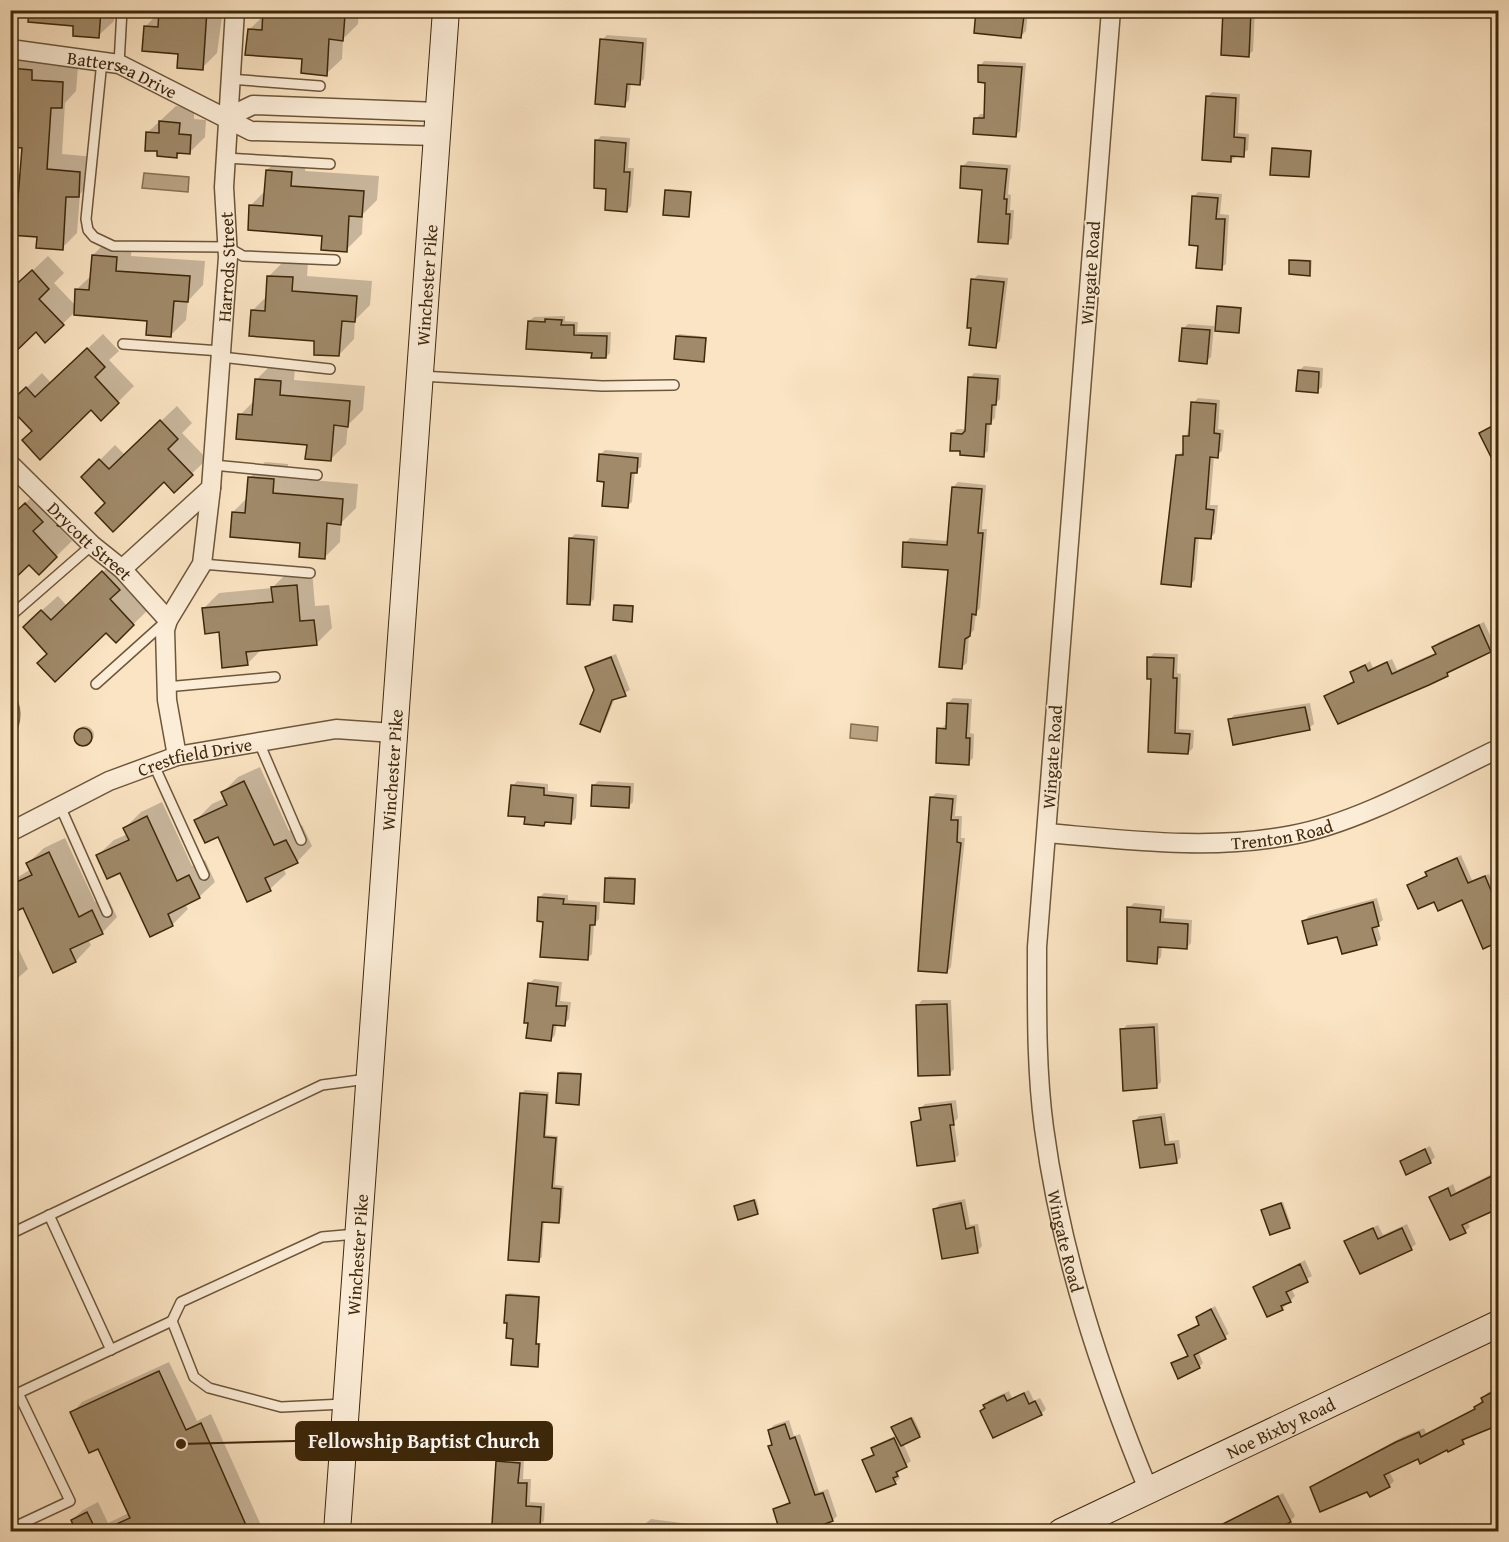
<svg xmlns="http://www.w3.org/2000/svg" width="1509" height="1542" viewBox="0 0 1509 1542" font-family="'Gentium Book Plus',serif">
  <rect width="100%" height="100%" fill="#fbe4c3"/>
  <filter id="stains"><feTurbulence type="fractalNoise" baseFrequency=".00333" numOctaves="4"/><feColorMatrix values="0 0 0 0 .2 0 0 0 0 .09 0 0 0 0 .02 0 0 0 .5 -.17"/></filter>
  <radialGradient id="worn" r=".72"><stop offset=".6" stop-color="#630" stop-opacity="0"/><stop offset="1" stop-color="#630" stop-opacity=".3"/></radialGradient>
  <g fill="#baa484" stroke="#887253" stroke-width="1.5">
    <polygon points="144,173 189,177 188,192 142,188"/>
    <path d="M11,690C23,706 22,724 11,741Z"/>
    <polygon points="851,724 878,727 877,741 850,738"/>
  </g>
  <g fill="#0003">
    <polygon points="42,10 114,10 114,21 98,36"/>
    <polygon points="223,10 217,53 202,68 146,26 161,10"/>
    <polygon points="265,10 359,10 358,24 343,39 342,59 326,74 304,58 249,30 264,15"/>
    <polygon points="977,10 1028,11 1026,31 1021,36"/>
    <polygon points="1225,10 1255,10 1253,51 1248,55"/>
    <polygon points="607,35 647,38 644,79 639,83 631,83 629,100 625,105 602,40"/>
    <polygon points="23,52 47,55 47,65 78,67 76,91 65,103 62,154 95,157 94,180 80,194 77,233 62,248 39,236 10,234 10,206 20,196 24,147 10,146 10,65"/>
    <polygon points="984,61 1026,63 1020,131 1015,136 976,119 980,114 986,114 987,81 980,66"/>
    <polygon points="1212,92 1240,94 1238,133 1249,134 1248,150 1230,161 1207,97"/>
    <polygon points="176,106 194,108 194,119 206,120 205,137 189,153 181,152 177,156 147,133"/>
    <polygon points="601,136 630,138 628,168 634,168 631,206 627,211 608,187 596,141"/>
    <polygon points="1275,147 1312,150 1310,174 1309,176 1273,149"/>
    <polygon points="283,155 306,157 305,171 379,176 377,200 363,214 362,234 346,250 323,234 251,205 266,190 267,170"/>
    <polygon points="968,161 1011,165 1008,194 1011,195 1010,210 1014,210 1012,238 1007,243 984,188 963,166"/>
    <polygon points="669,189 692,191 688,216 667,190"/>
    <polygon points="1198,192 1222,194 1220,214 1229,215 1226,264 1221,268 1200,244 1193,197"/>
    <polygon points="108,240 132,242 131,256 205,261 203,285 188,301 186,320 171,335 148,320 74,313 45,341 10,292 48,256 64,273 54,283 76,306 76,290 92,275 93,255"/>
    <polygon points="1293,259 1312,260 1311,272 1309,274 1291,261"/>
    <polygon points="284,261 308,262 307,276 372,281 370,305 355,320 354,339 339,355 316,339 252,311 267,296 269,276"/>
    <polygon points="978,275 1008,278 1000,341 995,346 973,280"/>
    <polygon points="1221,305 1242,307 1238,331 1219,307"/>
    <polygon points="565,316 565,321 578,322 577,332 611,332 610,353 606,357 529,321 534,317"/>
    <polygon points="1188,324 1214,326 1211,357 1206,362 1183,329"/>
    <polygon points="103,334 119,351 109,360 134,386 101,419 91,408 33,431 10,404 42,373 51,383"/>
    <polygon points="679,334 707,337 703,361 677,336"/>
    <polygon points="272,364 295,366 294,380 365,386 363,410 348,425 346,444 331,459 308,444 240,415 255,400 256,380"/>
    <polygon points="1304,366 1323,368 1322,387 1317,391 1299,371"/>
    <polygon points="974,373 1001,375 1000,399 996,403 995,418 990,423 988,451 983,455 953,433 957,429 966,429 970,378"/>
    <polygon points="1198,398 1220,400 1218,429 1224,430 1222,451 1214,456 1210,505 1218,505 1215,533 1210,538 1199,537 1195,580 1190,585 1178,455 1184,451 1193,403"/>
    <polygon points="177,406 192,423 182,433 207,459 174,491 164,480 107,503 83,477 115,445 125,455"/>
    <polygon points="1498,422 1498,462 1496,463 1481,434"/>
    <polygon points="605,450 642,453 641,467 635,471 632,502 627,506 606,480 600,455"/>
    <polygon points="265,462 288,464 288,478 358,484 356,508 341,523 340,542 324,558 302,542 233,512 248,497 250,478"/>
    <polygon points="958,482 986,485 982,529 987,529 980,608 976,613 974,630 969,635 967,663 962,667 950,569 905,543 910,538 948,541 953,487"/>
    <polygon points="41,488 57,505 47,515 72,541 39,573 29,563 10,518"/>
    <polygon points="575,534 598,536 594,599 589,604 570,539"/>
    <polygon points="119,557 149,609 116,641 106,631 49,653 40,612 58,596 67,606"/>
    <polygon points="312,570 315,606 329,605 332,628 316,644 262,649 247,664 204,608 219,593 272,588 288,572"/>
    <polygon points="617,604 634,605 631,620 615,606"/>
    <polygon points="1484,622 1495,646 1451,669 1447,675 1326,697 1355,680 1352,673 1370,661 1373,668 1392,659 1397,670 1437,652 1434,647 1439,642"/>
    <polygon points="1154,653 1178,654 1177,673 1181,674 1179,729 1194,730 1193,748 1188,753 1149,751 1152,678 1149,658"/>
    <polygon points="616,654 630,690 615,698 604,725 599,730 595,690 587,667 591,663"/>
    <polygon points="953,698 972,699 970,733 974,734 973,758 968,763 939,729 947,724 948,703"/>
    <polygon points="1310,703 1314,724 1309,728 1230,720 1234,715"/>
    <circle cx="85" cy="735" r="9"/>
    <polygon points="260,767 289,831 302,825 312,846 297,862 283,868 286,874 270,889 218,835 196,820 212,804 225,798 223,792 238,777"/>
    <polygon points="517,781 548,784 548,791 577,794 576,818 571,823 547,821 544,824 526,816 513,786"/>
    <polygon points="598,781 634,783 633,802 628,807 593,786"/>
    <polygon points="936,793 957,795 955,816 962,816 961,838 965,838 951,967 947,972 931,798"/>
    <polygon points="162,802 192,866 205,860 215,882 199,897 185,904 188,909 172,925 121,871 98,855 114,840 128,834 125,828 141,812"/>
    <polygon points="65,838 95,902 107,896 117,917 102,933 88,939 91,945 76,961 53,971 23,906 10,911 10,882 31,869 28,863 44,848"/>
    <polygon points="1461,855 1472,880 1489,874 1498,895 1498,957 1463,898 1435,900 1409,885 1428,874 1431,869"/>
    <polygon points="609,876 636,878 635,900 633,902 607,878"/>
    <polygon points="544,893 568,895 568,900 600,902 599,919 594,924 592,954 587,959 544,921 539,898"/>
    <polygon points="1377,898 1383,920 1377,925 1381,939 1376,944 1338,935 1304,921 1309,916"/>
    <polygon points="1134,903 1165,906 1164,918 1192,920 1191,943 1186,948 1162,946 1161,957 1156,962 1129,908"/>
    <polygon points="18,948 28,969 10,985 10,951"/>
    <polygon points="534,979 562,982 560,1001 571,1002 569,1019 564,1024 557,1023 555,1035 551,1040 529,984"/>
    <polygon points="922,1000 951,1000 954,1069 949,1074 918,1005"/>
    <polygon points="1158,1023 1161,1082 1157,1086 1122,1030 1127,1025"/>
    <polygon points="561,1071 582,1073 578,1103 559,1073"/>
    <polygon points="525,1090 549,1092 546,1135 558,1136 555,1185 564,1186 561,1218 558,1222 544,1220 542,1257 539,1260 522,1093"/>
    <polygon points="956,1100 958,1118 954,1122 959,1155 954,1159 913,1122 922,1117 921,1108 925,1104"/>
    <polygon points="1165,1113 1169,1141 1179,1140 1181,1157 1176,1162 1135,1121 1139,1116"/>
    <polygon points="1430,1146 1435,1157 1430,1162 1401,1161"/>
    <polygon points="1498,1171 1497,1205 1467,1221 1470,1227 1465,1231 1431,1197 1453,1184 1456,1192"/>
    <polygon points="756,1199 759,1211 757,1213 735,1207"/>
    <polygon points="965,1199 970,1225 978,1224 982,1246 977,1251 935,1209 940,1204"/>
    <polygon points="1283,1202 1291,1225 1271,1233 1265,1209"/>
    <polygon points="1407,1224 1416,1244 1411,1248 1346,1242 1378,1225 1383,1235"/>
    <polygon points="1305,1260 1312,1276 1291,1288 1295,1296 1282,1309 1255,1287"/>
    <polygon points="509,1293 540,1296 537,1343 541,1343 537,1365 515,1337 507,1295"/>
    <polygon points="1215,1306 1229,1334 1198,1351 1203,1363 1199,1367 1173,1364 1189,1354 1180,1336 1200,1323 1198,1317"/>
    <polygon points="169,1362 197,1421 211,1414 264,1532 56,1532 74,1523 72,1520 83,1510 98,1502 108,1523 129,1513 99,1447 72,1413 82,1402"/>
    <polygon points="1498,1388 1498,1431 1495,1433 1492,1426 1467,1436 1463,1443 1419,1457 1389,1471 1394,1481 1389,1486 1368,1491 1312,1487 1402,1437 1424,1428 1426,1433 1476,1408 1487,1393"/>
    <polygon points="1029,1390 1034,1401 1040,1398 1046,1409 1041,1414 982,1411 989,1400 1009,1391 1012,1398"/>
    <polygon points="913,1417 921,1434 903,1443 911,1461 901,1468 898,1474 900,1478 895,1483 864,1460 875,1453 873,1448 878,1444 897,1435 895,1425"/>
    <polygon points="789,1420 794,1436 800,1434 819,1492 828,1489 837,1516 833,1520 775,1509 790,1501 770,1447 773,1443 769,1430 774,1425"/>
    <polygon points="502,1457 524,1458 523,1479 531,1479 530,1502 545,1503 544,1521 539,1525 494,1523 497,1462"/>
    <polygon points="1283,1493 1295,1516 1290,1521 1267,1532 1207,1532"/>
    <polygon points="651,1519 727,1529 727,1532 645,1532 646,1523"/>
  </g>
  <g fill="#a08a6a" stroke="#3d280a" stroke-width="1.5">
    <polygon points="29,10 101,10 99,38 73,36 73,26 28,22"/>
    <polygon points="159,10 207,10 203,70 177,68 178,54 142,51 144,26 158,27"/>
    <polygon points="263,10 345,15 343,41 329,39 327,76 301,73 302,59 245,55 248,29 262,30"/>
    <polygon points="976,10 999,10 999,13 1024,16 1021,38 974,33"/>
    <polygon points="1223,10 1251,10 1249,57 1221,55"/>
    <polygon points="600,39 643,43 640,85 627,84 625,107 595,104"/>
    <polygon points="978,65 1022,67 1016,137 973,134 974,118 984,118 985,83 978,82"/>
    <polygon points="10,68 32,70 32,80 63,82 62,108 51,108 47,169 80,172 79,197 66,197 63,250 36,248 37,237 10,235 10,209 17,210 22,148 10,147"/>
    <polygon points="1206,96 1236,98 1234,137 1245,138 1244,157 1231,156 1231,162 1202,160"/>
    <polygon points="159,121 180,123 179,134 191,135 190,154 177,153 177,158 157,156 157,151 145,151 146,132 159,133"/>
    <polygon points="595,140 626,143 624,172 630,172 627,212 605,210 606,189 594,188"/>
    <polygon points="1272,148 1311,151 1309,177 1270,175"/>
    <polygon points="961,166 1007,169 1004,199 1007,199 1006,214 1010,214 1008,244 978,242 982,190 960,188"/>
    <polygon points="266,170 292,172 291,186 364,191 362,217 349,216 347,252 321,250 322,236 248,230 249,205 263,206"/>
    <polygon points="665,190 691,192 689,217 663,215"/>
    <polygon points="1192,196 1218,198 1216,219 1225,219 1222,270 1196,268 1198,246 1189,245"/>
    <polygon points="92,255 117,257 116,271 190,276 188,302 174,301 171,337 146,335 147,321 74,315 75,289 89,290"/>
    <polygon points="1289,260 1310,261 1310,276 1289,274"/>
    <polygon points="32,270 49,289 39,299 64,325 45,343 36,332 10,357 10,290"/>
    <polygon points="267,276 293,277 292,291 357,296 355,322 342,321 339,356 314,355 314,341 249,336 251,310 265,311"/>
    <polygon points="971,279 1004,282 996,348 969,345 971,328 967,328"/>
    <polygon points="1217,306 1241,308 1239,333 1215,331"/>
    <polygon points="545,319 562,320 561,325 574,325 574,335 607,336 606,358 591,358 592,353 526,349 528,321 545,322"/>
    <polygon points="1182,328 1210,330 1207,364 1179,361"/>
    <polygon points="676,336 706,338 704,362 674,359"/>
    <polygon points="87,348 105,367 95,377 119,403 101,421 91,410 40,460 22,440 32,431 10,408 10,402 26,387 35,397"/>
    <polygon points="1298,370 1319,372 1318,393 1296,391"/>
    <polygon points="968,377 998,379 996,405 992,405 991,424 986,424 984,457 960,455 960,451 950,451 951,433 962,434 965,431"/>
    <polygon points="255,379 281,381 280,395 350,401 348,427 334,425 331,461 305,459 307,445 236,439 238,414 252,415"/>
    <polygon points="1191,402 1216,404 1214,433 1220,434 1218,458 1210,457 1206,509 1214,510 1211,539 1195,538 1191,587 1161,584 1176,455 1183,455 1183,436 1189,436"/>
    <polygon points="160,420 178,439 168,449 193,475 174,493 164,482 113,532 95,513 105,503 81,477 99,459 109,469"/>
    <polygon points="1498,423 1498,471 1479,433"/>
    <polygon points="599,454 638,458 637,473 631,473 628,508 602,506 604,482 597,481"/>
    <polygon points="248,477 274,479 273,493 343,499 341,525 327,523 325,559 299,557 300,543 230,537 232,512 245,513"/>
    <polygon points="952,487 982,489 978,533 983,533 976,615 972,614 970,636 965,639 962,669 939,667 948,570 902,567 903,542 947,545"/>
    <polygon points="25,503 43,522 33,531 57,557 39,575 29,565 10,583 10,517"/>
    <polygon points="569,538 594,540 590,605 567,604"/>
    <polygon points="102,571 120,590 110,599 134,625 116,643 106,633 55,682 37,663 47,654 23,627 41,610 51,620"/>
    <polygon points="297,585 300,621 314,620 317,645 246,652 248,665 222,668 219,632 205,634 202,608 273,602 271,587"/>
    <polygon points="614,605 633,606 632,622 613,620"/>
    <polygon points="1479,625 1491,652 1447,673 1448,676 1429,685 1338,724 1324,696 1354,682 1350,672 1365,665 1368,671 1387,662 1392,674 1436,654 1432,647"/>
    <polygon points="611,657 626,696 612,700 600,732 580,724 594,690 585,667"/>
    <polygon points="1147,657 1174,658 1173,678 1177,678 1175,733 1190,734 1188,754 1148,752 1151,679 1147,679"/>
    <polygon points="947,703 968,704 966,738 970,738 969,765 936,763 937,728 946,729"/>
    <polygon points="1305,707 1310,730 1233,745 1228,719"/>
    <circle cx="83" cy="737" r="9"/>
    <polygon points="244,781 274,845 286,840 298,863 265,878 271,891 247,902 218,837 205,843 194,820 227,805 221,792"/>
    <polygon points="511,785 544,788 544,795 573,798 571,824 545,822 544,826 524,824 525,817 508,816"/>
    <polygon points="592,785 630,787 629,808 591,806"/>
    <polygon points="930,797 953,799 951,820 958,820 957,842 961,843 947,973 918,971"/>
    <polygon points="147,816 177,881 189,875 200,898 168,914 173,926 150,937 120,873 107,879 96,855 129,840 123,828"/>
    <polygon points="49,852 79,917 92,910 103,934 70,949 76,962 53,973 23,908 10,914 10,885 32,875 26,863"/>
    <polygon points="1457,858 1468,883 1485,876 1498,907 1498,942 1483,949 1462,900 1438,911 1434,902 1418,909 1407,885 1427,876 1425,872"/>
    <polygon points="605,878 635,879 634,904 604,902"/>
    <polygon points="538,897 564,899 563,904 596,906 595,925 590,925 588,960 540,957 543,922 537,921"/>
    <polygon points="1373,902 1379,926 1372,928 1377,945 1342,954 1337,937 1308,944 1302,921"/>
    <polygon points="1127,907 1161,910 1160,922 1188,924 1187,949 1158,947 1157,964 1127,961"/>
    <polygon points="528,983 558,987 556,1006 567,1006 565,1026 553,1025 551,1041 526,1038 528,1023 524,1023"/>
    <polygon points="947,1004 950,1075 918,1076 916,1005"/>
    <polygon points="1154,1027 1157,1088 1123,1091 1120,1029"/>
    <polygon points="558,1073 581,1074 579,1105 556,1103"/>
    <polygon points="520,1093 547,1095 544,1137 556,1138 552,1188 561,1189 559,1223 542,1222 539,1262 508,1260"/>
    <polygon points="951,1104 954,1125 950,1125 955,1161 917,1166 911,1122 921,1120 919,1108"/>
    <polygon points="1161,1117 1165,1145 1174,1144 1177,1163 1140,1168 1133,1121"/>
    <polygon points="1425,1149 1431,1163 1406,1175 1400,1161"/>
    <polygon points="1498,1173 1498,1201 1491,1205 1493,1211 1462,1225 1466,1233 1450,1240 1429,1197 1448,1188 1451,1196"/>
    <polygon points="754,1200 758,1214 738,1220 734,1206"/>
    <polygon points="961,1203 966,1229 974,1227 978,1253 942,1259 933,1209"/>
    <polygon points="1281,1203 1290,1228 1270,1235 1261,1210"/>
    <polygon points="1373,1228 1378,1239 1402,1228 1412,1250 1360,1274 1344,1241"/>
    <polygon points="1300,1264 1308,1282 1286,1292 1291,1302 1281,1306 1283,1310 1267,1317 1253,1287"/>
    <polygon points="506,1295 539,1297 536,1344 539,1344 538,1367 511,1365 513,1339 506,1338 507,1323 504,1323"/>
    <polygon points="1211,1309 1226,1339 1194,1355 1200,1368 1178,1379 1171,1363 1188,1356 1178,1335 1199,1325 1196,1317"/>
    <polygon points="159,1371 186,1430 201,1423 249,1532 99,1532 130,1518 98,1449 89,1453 70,1412"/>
    <polygon points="1498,1389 1498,1436 1494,1427 1462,1440 1464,1444 1448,1452 1447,1450 1420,1464 1418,1459 1384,1475 1390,1487 1370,1497 1367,1492 1320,1512 1310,1487 1396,1442 1419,1432 1421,1437 1475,1409 1474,1407 1483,1402 1481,1398"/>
    <polygon points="1024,1393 1029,1404 1035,1401 1042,1415 993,1438 980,1411 985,1408 983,1405 1004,1395 1007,1401"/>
    <polygon points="911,1418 920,1437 901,1446 891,1427"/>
    <polygon points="785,1424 790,1439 795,1437 815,1495 823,1493 833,1521 803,1532 780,1532 773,1509 790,1503 768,1446 772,1445 768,1430"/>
    <polygon points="894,1438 907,1467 896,1472 898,1476 893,1478 896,1484 876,1492 862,1460 874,1455 871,1448"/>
    <polygon points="496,1461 520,1463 518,1483 527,1483 526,1506 541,1507 540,1527 492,1524"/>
    <polygon points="1278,1496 1291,1522 1271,1532 1207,1532"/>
    <polygon points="87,1512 97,1532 76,1532 71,1520"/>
  </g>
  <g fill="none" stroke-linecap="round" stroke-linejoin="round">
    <defs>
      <g id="lane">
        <polyline points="102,61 86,219 88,230 94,237 113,246 227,247 243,256 335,260"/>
        <polyline points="119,64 122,10"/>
        <polyline points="229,79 320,86"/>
        <polyline points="225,158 330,164"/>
        <polyline points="123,344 221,351"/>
        <polyline points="221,357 330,369"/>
        <polyline points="421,376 602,386 674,385"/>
        <polyline points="213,465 317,475"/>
        <polyline points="202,564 310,573"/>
        <polyline points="14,613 92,545"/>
        <polyline points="96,684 164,623"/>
        <polyline points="166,687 275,677"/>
        <polyline points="258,740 301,840"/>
        <polyline points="153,763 204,875"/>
        <polyline points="60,806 107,912"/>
        <polyline points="10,951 11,952"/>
        <polyline points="49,1215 111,1350"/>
        <polyline points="10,1234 322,1085 367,1079"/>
        <polyline points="10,1397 172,1321"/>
        <polyline points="344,1404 281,1407 209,1388 194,1377 172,1321 181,1302 322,1237 356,1234"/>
        <polyline points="10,1529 70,1501 18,1393"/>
      </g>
      <g id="street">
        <path id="s1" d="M1111,10L1037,947C1037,1008 1036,1068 1044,1128C1061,1255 1100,1372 1148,1489"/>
        <path id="s2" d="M10,49L119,64L251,131L436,136"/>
        <polyline points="226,118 253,105 438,112"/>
        <path id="s3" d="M10,464L92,545L122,569L168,620"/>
        <path id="s4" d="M122,569L211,488L228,257L224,187L235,10"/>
        <polyline points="177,756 167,700 165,630 168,620 202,564 211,488"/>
        <path id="s5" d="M10,832L109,781L177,756L336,729L394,733"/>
        <path id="s6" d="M1047,833C1127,840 1212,851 1292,835C1358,823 1437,778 1498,749"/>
      </g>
      <g id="secondary">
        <path id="s7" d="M337,1532L446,10"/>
        <path id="s8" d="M1061,1532L1498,1324"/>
      </g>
    </defs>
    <use href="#lane" stroke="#6c5738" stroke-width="12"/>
    <use href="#street" stroke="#6c5738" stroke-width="21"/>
    <use href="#secondary" stroke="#3d280a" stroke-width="28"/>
    <use href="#lane" stroke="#fcedd8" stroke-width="9"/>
    <use href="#street" stroke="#fcedd8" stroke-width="18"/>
    <use href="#secondary" stroke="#fcedd8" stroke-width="26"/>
  </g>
  <g text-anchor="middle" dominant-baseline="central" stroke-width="4.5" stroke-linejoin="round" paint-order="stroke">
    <g font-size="18" fill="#3d280a" stroke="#fcedd8">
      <text stroke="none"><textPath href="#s2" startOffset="116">Battersea Drive</textPath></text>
      <text stroke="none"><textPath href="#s4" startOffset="342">Harrods Street</textPath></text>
      <text transform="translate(1090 273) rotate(-86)">Wingate Road</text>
      <text stroke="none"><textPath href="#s7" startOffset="1250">Winchester Pike</textPath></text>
      <text stroke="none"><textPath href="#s3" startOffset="111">Drycott Street</textPath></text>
      <text stroke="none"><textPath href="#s5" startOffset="201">Crestfield Drive</textPath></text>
      <text transform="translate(1052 757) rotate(-86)">Wingate Road</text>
      <text stroke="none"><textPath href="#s7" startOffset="764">Winchester Pike</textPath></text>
      <text stroke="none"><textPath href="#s6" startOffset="236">Trenton Road</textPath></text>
      <text stroke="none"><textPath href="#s1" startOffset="1236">Wingate Road</textPath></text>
      <text stroke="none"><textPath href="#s7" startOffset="278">Winchester Pike</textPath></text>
      <text stroke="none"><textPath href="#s8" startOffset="243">Noe Bixby Road</textPath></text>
    </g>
  </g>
  <path fill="none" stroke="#3d280a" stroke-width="2" d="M181 1444L296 1441"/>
  <circle fill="#3d280a" stroke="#fcedd8" stroke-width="2" cx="181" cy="1444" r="6"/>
  <rect fill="#3d280a" stroke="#3d280a" stroke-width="2" x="296" y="1422" width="256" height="38" rx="6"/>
  <g font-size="20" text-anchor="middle" font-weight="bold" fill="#fff">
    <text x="424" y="1448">Fellowship Baptist Church</text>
  </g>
  <rect width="1509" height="1542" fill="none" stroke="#fbe4c3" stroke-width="36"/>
  <rect x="12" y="12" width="1485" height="1518" fill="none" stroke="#3d280a" stroke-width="3"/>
  <rect x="18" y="18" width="1473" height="1506" fill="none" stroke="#3d280a" stroke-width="1.5"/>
  <rect width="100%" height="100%" filter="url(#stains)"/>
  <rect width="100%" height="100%" fill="url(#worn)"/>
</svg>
